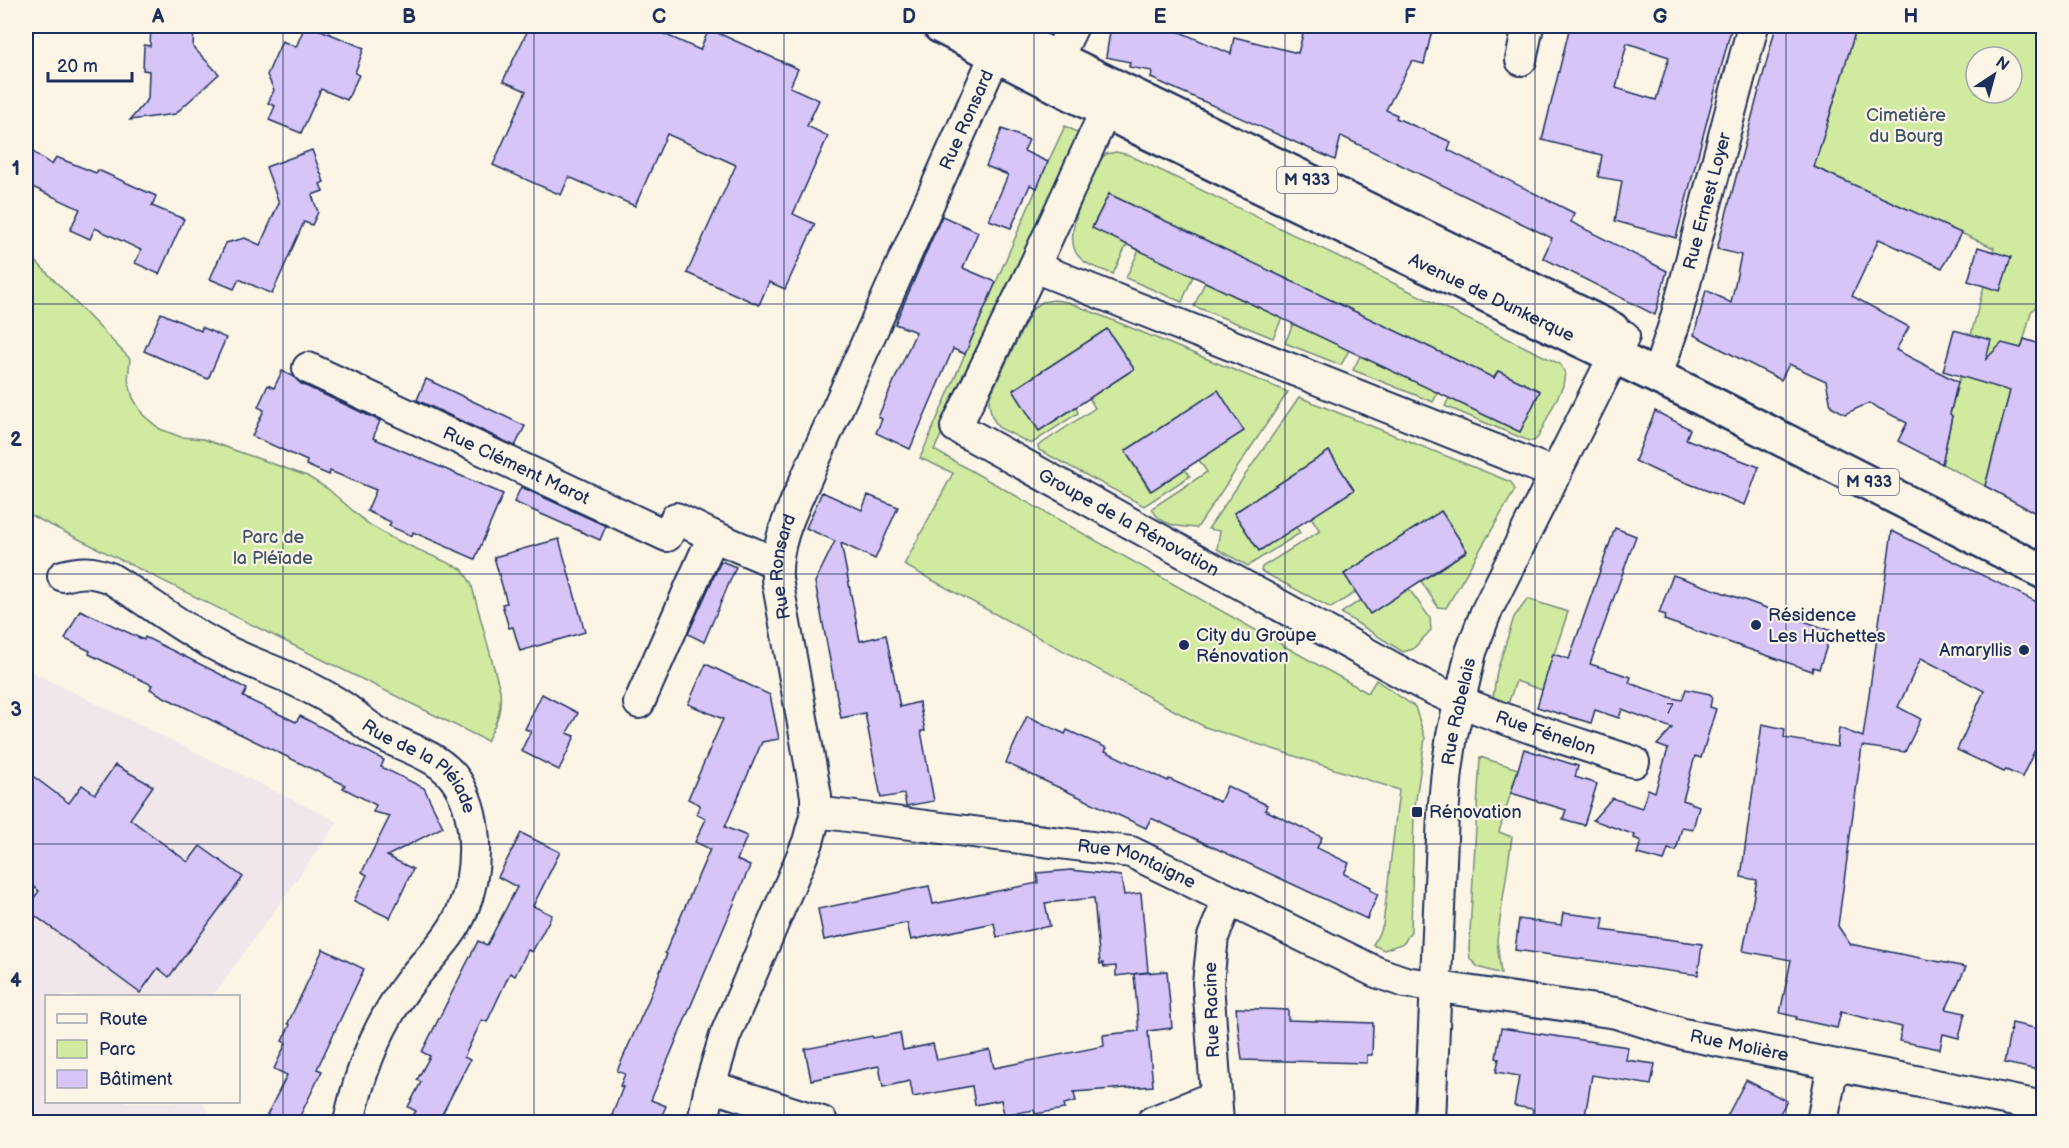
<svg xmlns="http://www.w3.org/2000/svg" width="2069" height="1148" viewBox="0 0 2069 1148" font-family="'Balsamiq Sans',sans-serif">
  <rect width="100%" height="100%" fill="#fcf5e5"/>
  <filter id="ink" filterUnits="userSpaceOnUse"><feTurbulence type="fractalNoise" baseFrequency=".0167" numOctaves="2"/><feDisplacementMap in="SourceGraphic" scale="12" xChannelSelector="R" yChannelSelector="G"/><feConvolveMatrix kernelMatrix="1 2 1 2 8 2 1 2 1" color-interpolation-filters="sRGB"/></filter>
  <g filter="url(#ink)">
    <polygon fill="#f1e7ea" points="26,669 338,822 213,996 46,996 46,1102 203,1102 212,1122 26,1122"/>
    <g fill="#d0eaa0" stroke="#768c7f" stroke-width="1.5" fill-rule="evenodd">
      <path d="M1857,26H2043V298L2031,312L1985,486L1942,464L1952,416L1950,414L1994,248L1814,167ZM1976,57H2012V93H1976Z"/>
      <polygon points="1065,126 1083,135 934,450 1368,693 1376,680 1415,707 1425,738 1414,813 1411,931 1404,943 1384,950 1373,945 1383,925 1399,790 1205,727 904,565 953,473 920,458 1048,162"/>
      <path d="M1116,152L1129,155L1560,364L1565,373L1563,386L1538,437L1534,441H1529L1445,406L1449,398L1520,432L1540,391L1498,371L1494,378L1109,194L1092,227L1127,244L1113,274C1101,269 1087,266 1079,257C1059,235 1091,182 1101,159L1106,154Z"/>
      <polygon points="1139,250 1193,276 1182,302 1126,278"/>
      <path d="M26,251L130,359L128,380L133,398L143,415L160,429L181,437L203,439L307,476L328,489L367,523L392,538L462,569L471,583L500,690C502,712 497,721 487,741L26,513Z"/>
      <polygon points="1205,282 1282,318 1273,338 1194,306"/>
      <path d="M1054,300L1068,302L1288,392L1197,528C1181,527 1159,526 1152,508L1207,472L1199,460L1218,391L1125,451L1150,491L1185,469L1190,476L1144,506L1039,450L1038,446L1095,408L1089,398L1134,369L1107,329L1013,390L1039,431L1076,407L1078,413L1031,444L998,427L992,417L989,404L990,396L1032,310L1042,302Z"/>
      <polygon points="1293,324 1349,350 1341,365 1285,343"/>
      <polygon points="1360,356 1438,392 1433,402 1353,370"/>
      <polygon points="1299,397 1511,482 1515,490 1446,608 1438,607 1421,581 1467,551 1441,511 1345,574 1356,592 1331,608 1261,571 1262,567 1320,531 1311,517 1354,490 1329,451 1234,513 1259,551 1296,527 1300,533 1248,566 1217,549 1220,531 1208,529"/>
      <polygon points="1409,589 1430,618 1431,630 1413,649 1403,652 1341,613 1361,600"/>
      <polygon points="1528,599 1568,612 1542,690 1516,681 1508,704 1493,698 1497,671 1514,617"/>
      <polygon points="1480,757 1518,769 1499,832 1512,837 1497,940 1501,974 1478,967 1470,959 1469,949"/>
    </g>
    <g fill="#d6c5f6" stroke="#1b2f5e" stroke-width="1.5" fill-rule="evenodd">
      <polygon points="151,26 194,26 193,47 219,74 175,114 130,120 148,99 149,71 143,70 144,45 150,46"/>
      <polygon points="305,26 311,26 364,48 355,73 359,75 347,100 321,89 301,133 269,120 275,106 268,103 274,90 267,75 282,41 296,47"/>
      <polygon points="530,26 646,26 700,50 709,29 798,69 790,87 819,100 807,126 828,136 793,214 815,224 785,289 769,282 759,305 687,273 736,165 667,134 635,206 569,177 561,195 493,165 526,91 503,81"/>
      <polygon points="1111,26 1166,26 1231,54 1234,37 1298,53 1305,26 1433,26 1424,64 1412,61 1386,110 1397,115 1396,118 1451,142 1448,150 1574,213 1571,222 1667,271 1655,315 1543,258 1552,238 1341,136 1335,160 1151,78 1152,71 1129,67 1130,62 1106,57"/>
      <path d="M1570,26H1732L1676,238L1615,221L1622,181L1598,177L1602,155L1542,140ZM1627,43L1669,57L1656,100L1616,88Z"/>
      <polygon points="1776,26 1857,26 1814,167 1961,233 1942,268 1879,239 1852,296 1909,327 1896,350 1958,382 1950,414 1952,416 1942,464 1898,441 1907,423 1869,403 1845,414 1831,406 1826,381 1789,364 1781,380 1694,335 1706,290 1731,303 1741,255 1717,249"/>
      <polygon points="1002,129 1029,140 1024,151 1048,162 1037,188 1030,185 1011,228 989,220 1008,175 986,166"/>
      <polygon points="26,147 52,165 56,157 96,173 98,170 156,196 152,206 184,219 159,274 135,263 141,250 95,228 90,239 70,230 80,209 26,184"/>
      <polygon points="312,150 324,182 320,184 323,191 312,195 318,212 312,225 304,222 272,294 239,279 234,289 210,279 226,243 245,238 260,245 279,203 266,167"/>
      <polygon points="1109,194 1494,378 1498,371 1540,391 1520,432 1092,228"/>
      <polygon points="942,216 978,232 963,268 996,282 965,354 953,349 910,449 876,433 882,419 878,417 916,332 895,324"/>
      <polygon points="1978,247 2011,257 2000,291 1968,281"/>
      <polygon points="161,313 201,331 202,327 226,338 208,379 144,351"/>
      <polygon points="1107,329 1134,369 1039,431 1013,390"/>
      <polygon points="1954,330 1991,340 1986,359 2002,343 2021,348 2024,339 2043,345 2043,517 1985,486 2010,391 1943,371"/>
      <polygon points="282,371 293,376 301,384 380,421 373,438 503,494 475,559 413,532 412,536 389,526 391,522 367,511 376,490 330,471 329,475 306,465 307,461 252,436 264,410 258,407 268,385 274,388"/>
      <polygon points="426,379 525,426 515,446 417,400"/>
      <polygon points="1218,390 1244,431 1151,491 1125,451"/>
      <polygon points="1655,411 1690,429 1686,439 1759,467 1745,505 1658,472 1635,461"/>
      <polygon points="1329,451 1354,490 1259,551 1234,513"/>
      <polygon points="521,487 606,526 600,540 514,502"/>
      <polygon points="822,492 862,510 868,495 898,507 875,559 841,543 860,641 886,635 900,707 919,702 925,731 921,731 934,801 906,806 904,794 881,798 865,713 841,718 815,582 835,541 806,528"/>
      <polygon points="1441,511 1467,551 1370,614 1344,574"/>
      <polygon points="1615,528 1636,536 1590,664 1631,677 1629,683 1673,698 1682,700 1686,689 1710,694 1712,697 1710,707 1716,709 1701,758 1695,756 1683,800 1699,806 1693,829 1682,827 1676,851 1668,849 1664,861 1637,854 1641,841 1634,838 1635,835 1593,820 1612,798 1642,808 1648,789 1655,792 1668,749 1657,745 1672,728 1622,709 1619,718 1595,710 1591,723 1537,707 1553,654 1569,659"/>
      <polygon points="1892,531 2043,605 2043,733 2022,777 2006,770 2004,772 1957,750 1984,691 1921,658 1898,707 1921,719 1905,752 1862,746 1838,926 1850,944 1966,967 1946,1009 1965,1013 1959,1038 1943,1034 1940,1049 1899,1041 1902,1027 1841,1012 1837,1028 1796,1019 1797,1017 1780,1013 1791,960 1743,951 1757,880 1741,877 1762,724 1785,729 1784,738 1837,747 1839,728 1863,737"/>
      <polygon points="559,539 585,632 520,651 513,627 509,628 502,604 507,603 494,557"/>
      <polygon points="721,561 736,567 704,642 688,634"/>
      <polygon points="1673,575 1832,631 1819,669 1813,667 1812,671 1664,620 1666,615 1659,613"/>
      <polygon points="80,610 144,640 145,637 218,673 247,689 243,697 296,722 300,716 384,760 381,767 424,788 443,827 387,856 413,869 390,918 354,901 367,875 362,872 390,816 373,812 376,805 343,788 345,785 164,697 150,689 152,685 89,654 90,651 65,639"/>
      <polygon points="706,664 770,695 779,739 762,742 725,827 747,836 737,860 750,866 651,1100 666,1106 659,1122 628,1122 612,1115 623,1087 620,1086 625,1074 617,1071 647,1004 667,954 665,953 710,849 695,842 706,819 696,814 700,805 688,799 723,719 688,704"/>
      <polygon points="542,694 578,713 567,733 575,736 559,770 521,751 531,731 525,729"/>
      <polygon points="1027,716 1065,734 1067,730 1107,748 1105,751 1168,781 1169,779 1220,802 1227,786 1267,805 1265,810 1322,837 1317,848 1349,863 1344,874 1371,887 1370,890 1378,894 1367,919 1151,818 1146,828 1006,763"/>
      <polygon points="1524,749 1578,766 1575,777 1597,784 1584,825 1563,819 1566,810 1511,793"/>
      <polygon points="115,765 153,786 130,819 188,862 200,846 243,877 169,977 158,968 140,993 26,909 39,891 26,881 26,771 69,803 82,785 95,794"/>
      <polygon points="521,833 560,852 533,906 552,915 532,952 528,950 515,976 510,973 487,1022 482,1020 464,1057 470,1060 438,1122 409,1122 416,1111 408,1107 421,1082 417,1080 430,1056 422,1052 478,941 487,945 517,887 498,877"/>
      <polygon points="1071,870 1121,876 1124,895 1141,893 1148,972 1116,976 1116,966 1104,967 1103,963 1100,964 1094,898 1045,903 1050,926 997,937 994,923 911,940 907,923 824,940 818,909 929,886 933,904 1038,883 1037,873"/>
      <polygon points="1563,913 1604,918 1602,930 1702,944 1698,975 1515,950 1519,919 1561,925"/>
      <polygon points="323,949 364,969 317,1069 322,1071 297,1122 281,1122 267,1115 287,1075 274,1069 286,1043 282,1041 290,1025 288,1023"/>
      <polygon points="1167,971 1172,1028 1148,1031 1153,1086 1074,1092 1076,1101 1064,1104 1065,1109 1035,1114 1034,1110 1004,1115 1001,1100 975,1105 972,1086 913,1097 910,1081 883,1087 879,1066 811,1080 805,1049 872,1036 873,1038 900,1033 903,1050 933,1044 937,1060 990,1050 994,1068 1104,1046 1103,1035 1139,1031 1134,974"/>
      <polygon points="1236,1008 1288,1010 1288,1020 1373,1023 1372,1055 1367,1055 1367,1063 1242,1060"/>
      <polygon points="2012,1023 2043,1030 2043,1071 2004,1063"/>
      <polygon points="1501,1028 1628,1047 1626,1060 1655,1064 1651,1085 1592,1075 1584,1122 1548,1122 1549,1119 1532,1115 1533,1109 1514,1106 1519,1076 1496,1072 1499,1059 1496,1058"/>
      <polygon points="1746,1080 1787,1101 1775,1122 1724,1122"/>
    </g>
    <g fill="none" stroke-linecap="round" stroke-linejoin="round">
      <defs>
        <g id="minor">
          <polyline points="1521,60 1528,26"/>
          <polyline points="1047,80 1073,26"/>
          <path id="s1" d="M1115,90L1034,267L956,427L1424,685C1491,718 1563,738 1634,762"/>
          <polyline points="1034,267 1556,474"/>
          <path id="s2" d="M308,368L667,536L676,518L713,536"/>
          <path id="s3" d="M1657,376L1674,325L1753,26"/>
          <path id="s4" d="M63,576C81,571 92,571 110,578C145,599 177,625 213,644C241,660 272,669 300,683C314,690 328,697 340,705C353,713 364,724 377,732C405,749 441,754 459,785C479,820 478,873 463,909C453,936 430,956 412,979C379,1021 360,1069 349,1122"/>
          <polyline points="639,703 713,536 776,563"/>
          <path id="s5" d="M816,812L1131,852L1376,972L1405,982L1616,1013L1683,1034L2044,1107"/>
          <polyline points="710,1086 822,1122"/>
          <path id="s6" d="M703,1122L710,1086L725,1036L808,842L816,812V796L777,579C775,540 794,507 809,472L1005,33"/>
          <polyline points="1152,1122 1216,1096"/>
          <polyline points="1218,1122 1208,983 1213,937 1228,900"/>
          <path id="s7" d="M1430,1122L1443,814L1447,771L1452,735L1471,652L1486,612L1624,336"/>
          <polyline points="1822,1122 1833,1065"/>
        </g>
        <g id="major">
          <path id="s8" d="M940,26L1133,125L1693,394L2044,572"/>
          <polyline points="991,26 1612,329"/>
        </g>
      </defs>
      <use href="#minor" stroke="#1b2f5e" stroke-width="34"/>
      <use href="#major" stroke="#1b2f5e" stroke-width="38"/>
      <use href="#minor" stroke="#fcf5e5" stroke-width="30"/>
      <use href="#major" stroke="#fcf5e5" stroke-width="33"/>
    </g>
  </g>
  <path fill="none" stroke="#1b2f5e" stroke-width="1.5" stroke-opacity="0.55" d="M283,26V1122M534,26V1122M784,26V1122M1034,26V1122M1285,26V1122M1535,26V1122M1786,26V1122M26,304H2044M26,574H2044M26,844H2044"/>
  <g fill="#1b2f5e" stroke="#fcf5e5" stroke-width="2">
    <circle cx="1756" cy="625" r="6"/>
    <circle cx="1184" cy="645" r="6"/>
    <circle cx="2024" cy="650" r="6"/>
    <rect x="1411" y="806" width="12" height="12" rx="3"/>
  </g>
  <g text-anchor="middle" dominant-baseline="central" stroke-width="4.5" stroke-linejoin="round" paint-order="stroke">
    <g font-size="15" fill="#4a5484">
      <text x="1670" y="709">7</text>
    </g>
    <g fill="#fcf5e5" stroke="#5e6a86" stroke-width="1.5">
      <rect x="1277" y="167" width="60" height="26" rx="4.5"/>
      <rect x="1839" y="469" width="60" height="26" rx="4.5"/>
    </g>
    <g font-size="16" font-weight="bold" fill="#1b2f5e">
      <text x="1307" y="180">M 933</text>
      <text x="1869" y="482">M 933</text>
    </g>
    <g font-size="18" fill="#3f546b" stroke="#fcf5e5">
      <text x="1906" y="115">Cimetière<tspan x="1906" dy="21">du Bourg</tspan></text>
      <text x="273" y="537">Parc de<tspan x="273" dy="21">la Pléïade</tspan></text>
    </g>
    <g font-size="18" fill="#1b2f5e" stroke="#fcf5e5">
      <text stroke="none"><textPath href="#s6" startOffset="1066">Rue Ronsard</textPath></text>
      <text stroke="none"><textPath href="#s3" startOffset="182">Rue Ernest Loyer</textPath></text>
      <text stroke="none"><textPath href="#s8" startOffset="615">Avenue de Dunkerque</textPath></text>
      <text stroke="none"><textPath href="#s2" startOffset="230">Rue Clément Marot</textPath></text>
      <text stroke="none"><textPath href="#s1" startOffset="570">Groupe de la Rénovation</textPath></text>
      <text stroke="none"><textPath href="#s6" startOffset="580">Rue Ronsard</textPath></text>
      <text stroke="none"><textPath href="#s7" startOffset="412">Rue Rabelais</textPath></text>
      <text stroke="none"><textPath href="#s1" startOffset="1038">Rue Fénelon</textPath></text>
      <text stroke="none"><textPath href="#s4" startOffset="414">Rue de la Pléiade</textPath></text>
      <text stroke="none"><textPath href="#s5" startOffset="326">Rue Montaigne</textPath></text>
      <text transform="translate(1212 1010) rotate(-92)">Rue Racine</text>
      <text stroke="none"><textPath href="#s5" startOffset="962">Rue Molière</textPath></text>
    </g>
    <g font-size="18" fill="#1b2f5e" stroke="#fcf5e5" text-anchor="start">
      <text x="1768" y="615">Résidence<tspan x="1768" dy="21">Les Huchettes</tspan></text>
      <text x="1196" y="635">City du Groupe<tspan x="1196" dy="21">Rénovation</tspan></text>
      <text x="2012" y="650" text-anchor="end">Amaryllis</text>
      <text x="1429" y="812">Rénovation</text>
    </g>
  </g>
  <rect width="2069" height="1148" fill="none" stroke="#fcf5e5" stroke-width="66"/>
  <rect x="45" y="995" width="195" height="108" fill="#fcf5e5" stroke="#a2a6af" stroke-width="1.5"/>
  <rect x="57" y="1014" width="30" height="9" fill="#fcf5e5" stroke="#a2a6af" stroke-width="1.5"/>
  <text x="99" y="1025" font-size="18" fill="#1b2f5e">Route</text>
  <rect x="57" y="1040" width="30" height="18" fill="#d0eaa0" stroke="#a2a6af" stroke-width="1.5"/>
  <text x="99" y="1055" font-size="18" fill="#1b2f5e">Parc</text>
  <rect x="57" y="1070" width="30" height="18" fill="#d6c5f6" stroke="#a2a6af" stroke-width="1.5"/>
  <text x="99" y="1085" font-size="18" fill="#1b2f5e">Bâtiment</text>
  <g transform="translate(1994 75) rotate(36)"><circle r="28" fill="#fcf5e5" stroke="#a2a6af" stroke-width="1.5"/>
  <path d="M0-4.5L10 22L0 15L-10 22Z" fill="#1b2f5e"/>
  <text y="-9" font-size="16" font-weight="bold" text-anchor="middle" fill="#1b2f5e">N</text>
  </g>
  <path d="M48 72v9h84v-9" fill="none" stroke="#1b2f5e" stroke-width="3"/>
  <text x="57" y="72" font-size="18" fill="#1b2f5e" stroke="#fcf5e5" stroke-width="4.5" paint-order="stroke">20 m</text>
  <rect x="33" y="33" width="2003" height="1082" fill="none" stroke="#1b2f5e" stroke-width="2"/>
  <g font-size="20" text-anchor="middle" font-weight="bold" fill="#1b2f5e">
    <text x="158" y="23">A</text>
    <text x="409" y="23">B</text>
    <text x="659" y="23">C</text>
    <text x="909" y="23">D</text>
    <text x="1160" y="23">E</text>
    <text x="1410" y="23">F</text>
    <text x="1660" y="23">G</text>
    <text x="1911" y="23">H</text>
    <text x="16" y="175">1</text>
    <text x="16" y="446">2</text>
    <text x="16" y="716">3</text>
    <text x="16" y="987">4</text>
  </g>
</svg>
